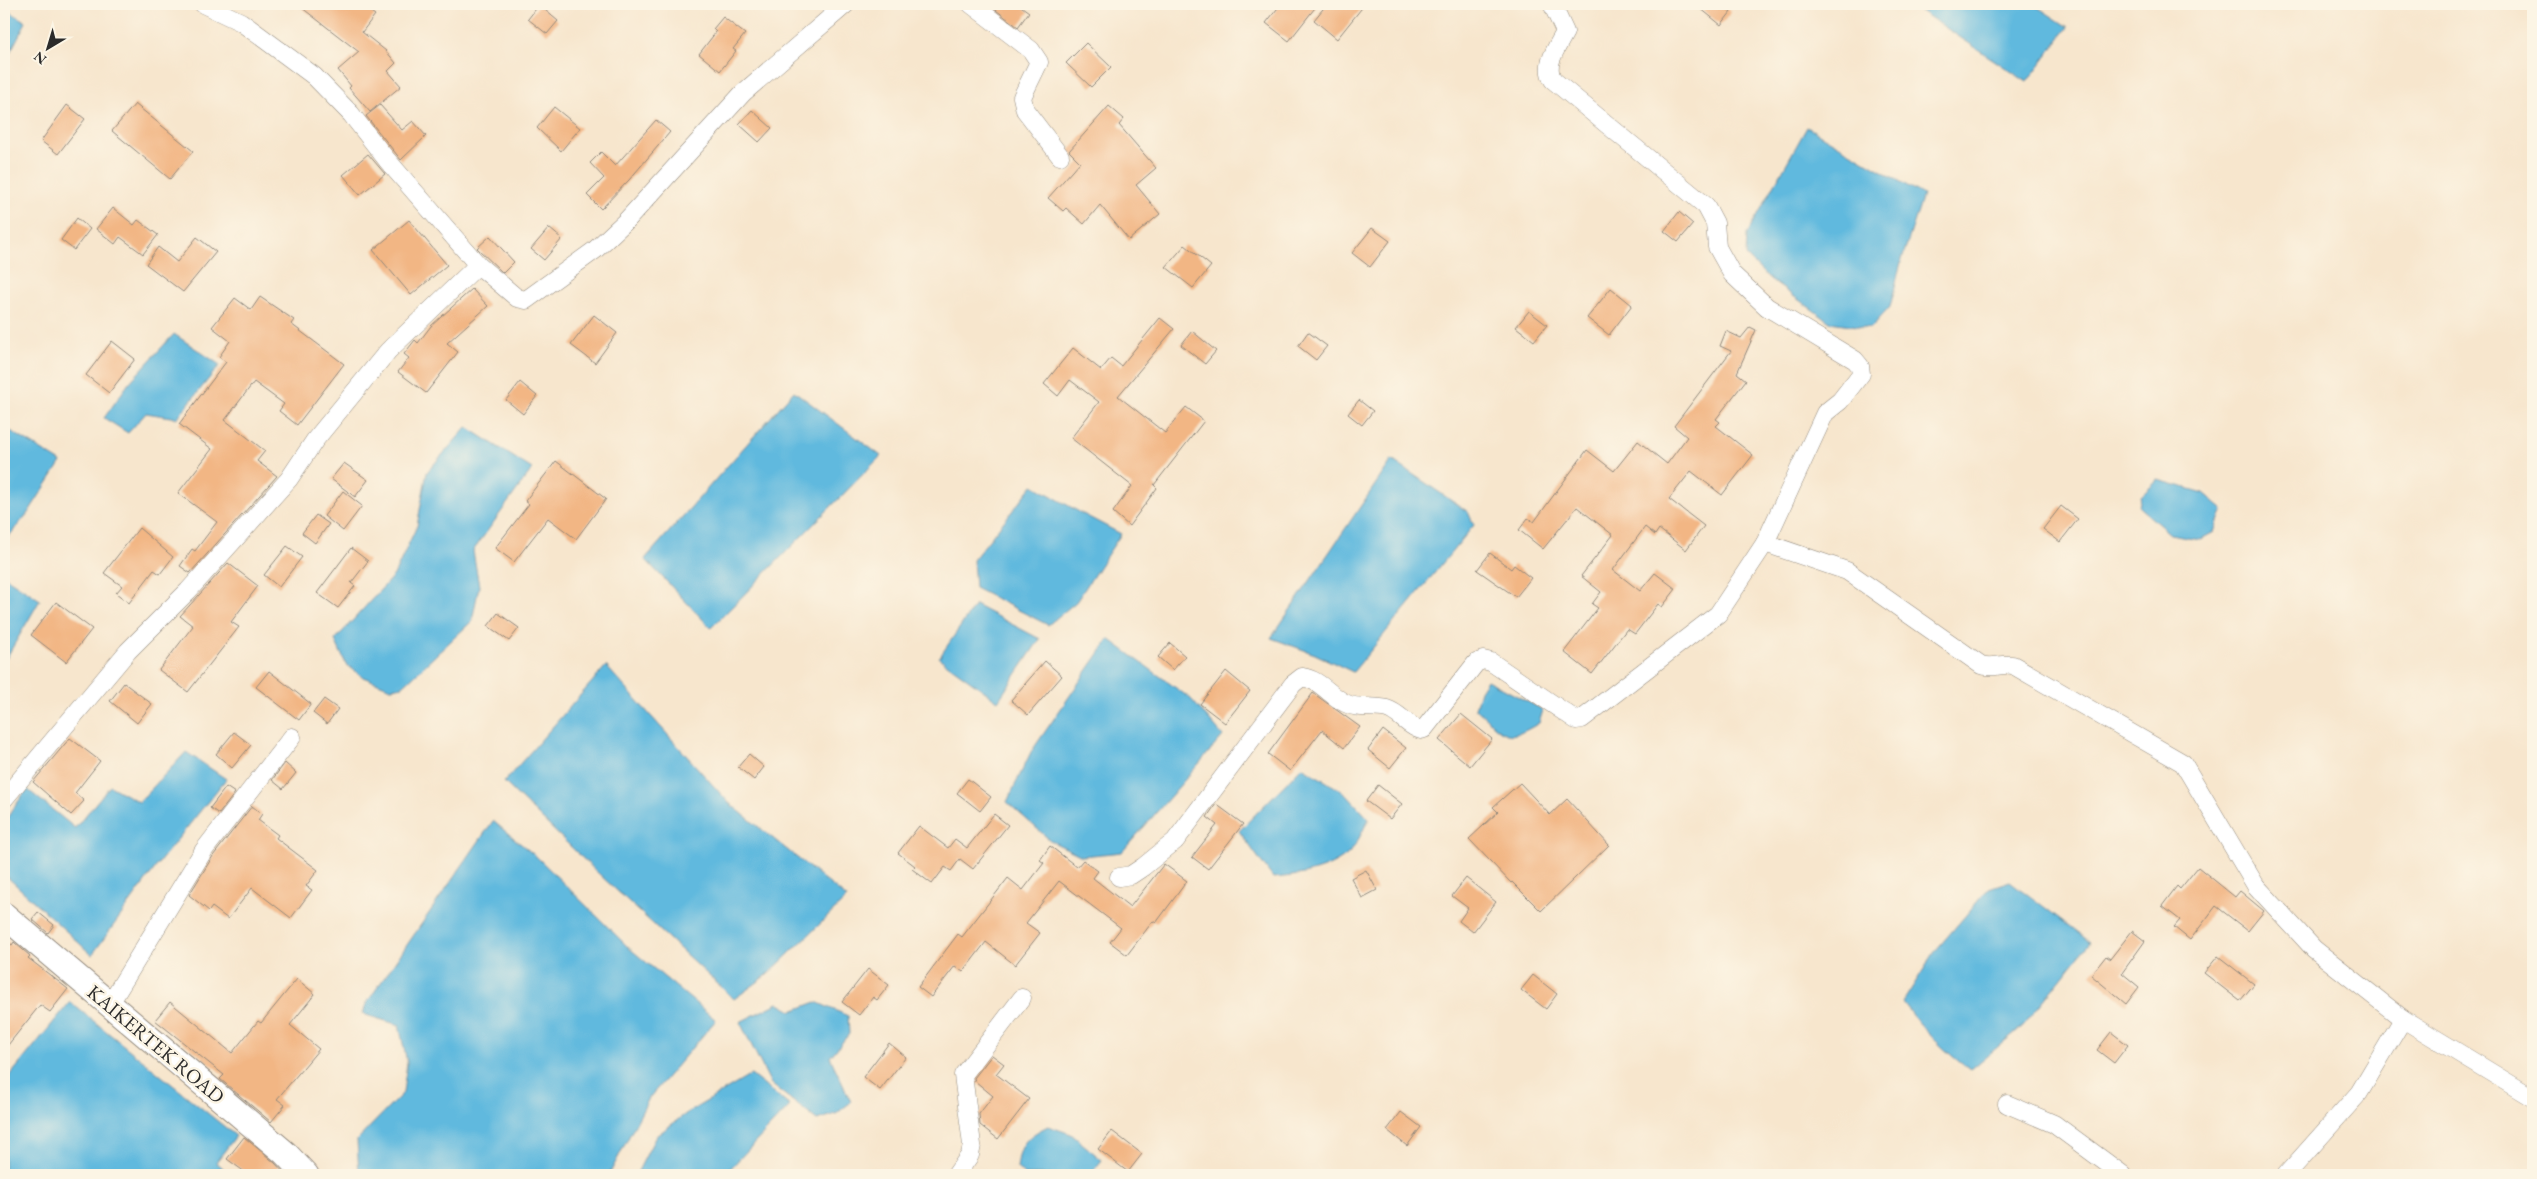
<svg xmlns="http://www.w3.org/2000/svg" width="2537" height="1179" viewBox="0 0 2537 1179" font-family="'EB Garamond',serif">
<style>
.water{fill:#61b9de;stroke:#467284}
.building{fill:#f2b684}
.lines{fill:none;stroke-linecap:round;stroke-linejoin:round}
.street-casing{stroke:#91887c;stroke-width:19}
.secondary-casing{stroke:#91887c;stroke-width:27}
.street{stroke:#fff;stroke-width:18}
.secondary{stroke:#fff;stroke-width:25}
.labels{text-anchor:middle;stroke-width:5;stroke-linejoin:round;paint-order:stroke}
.street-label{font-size:20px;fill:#2b2b2b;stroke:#fcf5e5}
</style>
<rect width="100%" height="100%" fill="#fcf5e5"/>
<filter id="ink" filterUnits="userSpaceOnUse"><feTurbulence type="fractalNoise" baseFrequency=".02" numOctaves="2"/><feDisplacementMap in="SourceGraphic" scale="10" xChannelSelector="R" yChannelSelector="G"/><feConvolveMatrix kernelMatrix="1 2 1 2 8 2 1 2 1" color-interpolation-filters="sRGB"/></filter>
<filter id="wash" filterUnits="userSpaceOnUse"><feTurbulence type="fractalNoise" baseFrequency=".0096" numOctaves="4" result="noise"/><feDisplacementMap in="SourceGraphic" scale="20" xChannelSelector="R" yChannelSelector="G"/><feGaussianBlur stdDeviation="1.12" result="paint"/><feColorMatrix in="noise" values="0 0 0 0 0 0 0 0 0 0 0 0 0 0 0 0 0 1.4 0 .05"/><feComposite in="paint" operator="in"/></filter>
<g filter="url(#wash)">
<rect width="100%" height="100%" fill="#f7e6cd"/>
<g class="water">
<polygon points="1910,4 2033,4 2068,27 2027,82"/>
<polygon points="4,8 26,22 4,64"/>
<polygon points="1807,127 1923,195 1900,266 1890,307 1871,328 1830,322 1772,281 1746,256 1747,234"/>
<polygon points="174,334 220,365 177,418 146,413 128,433 104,418 129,383"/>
<polygon points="794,391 881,456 711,628 645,559"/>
<polygon points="4,427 61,462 28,513 4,542"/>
<polygon points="467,427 532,469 473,551 479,586 472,621 403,686 391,688 363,677 346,664 335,640 394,575 417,526 427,472"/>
<polygon points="1392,460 1468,512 1474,525 1353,672 1315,654 1271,638"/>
<polygon points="2158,480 2204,493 2223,509 2214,532 2201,539 2170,534 2139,507 2141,496"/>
<polygon points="1033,485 1081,513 1121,534 1076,602 1048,625 975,588 973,560"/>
<polygon points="4,576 40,600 4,662"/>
<polygon points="975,605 1040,639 998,701 939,658"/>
<polygon points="1109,639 1191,699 1223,736 1122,852 1082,856 1051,841 1007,802 1031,752"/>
<polygon points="606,666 729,803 847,898 766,976 734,999 599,874 504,782"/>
<path d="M1487,680L1543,710L1539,723C1503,745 1504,733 1475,708L1480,691Z"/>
<polygon points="186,752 226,779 161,860 92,955 4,874 4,822 27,789 75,828 110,786 139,802"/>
<path d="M1302,767L1345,793L1369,819C1363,829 1357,845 1349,853C1329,871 1299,876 1273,878L1239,831Z"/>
<polygon points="493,821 538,858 629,948 716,1020 649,1098 609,1175 359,1175 357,1140 403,1093 407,1062 399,1025 363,1014 366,1004"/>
<path d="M2010,881L2090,942L2023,1026L1970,1070C1943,1050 1923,1030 1903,1002L1936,950L1989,888Z"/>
<polygon points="70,1002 236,1136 216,1162 223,1168 221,1175 4,1175 4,1083"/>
<polygon points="816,1002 848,1016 849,1034 830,1057 851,1102 836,1114 817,1120 771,1084 740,1022 778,1003 792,1011"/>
<polygon points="751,1075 790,1106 724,1175 636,1175 656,1136 687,1113"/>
<path d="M1048,1126L1071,1134L1102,1160L1090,1175H1024L1017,1168C1020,1143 1026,1137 1048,1126Z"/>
</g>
<g id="blocks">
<g class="building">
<polygon points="297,4 360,4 375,15 362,32 386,51 396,63 388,71 401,86 370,112 349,88 351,86 338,70 359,52"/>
<polygon points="988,4 1018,4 1029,12 1018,27"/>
<polygon points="1281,4 1318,4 1289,41 1266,23"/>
<polygon points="1327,4 1365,4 1337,39 1314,20"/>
<polygon points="1695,4 1720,4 1731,12 1721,25"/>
<polygon points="539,5 558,21 547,34 528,19"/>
<polygon points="723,17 745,34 733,49 736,51 720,71 699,54 716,32 713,29"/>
<polygon points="1086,43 1111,67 1091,87 1066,63"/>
<polygon points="135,104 193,151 170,179 112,131"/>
<polygon points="67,105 85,119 58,154 41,141"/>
<polygon points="380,105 402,130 413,121 426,136 401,160 366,116"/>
<polygon points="1109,106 1124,119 1119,125 1156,168 1136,185 1160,214 1129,240 1100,205 1084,224 1066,208 1063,211 1048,198 1080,162 1069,151"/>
<polygon points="554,107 580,128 561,151 537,128"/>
<polygon points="752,110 772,128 759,142 739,124"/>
<polygon points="656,120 670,132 629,180 601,209 587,195 604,178 590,163 601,152 615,166"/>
<polygon points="368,154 385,174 360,195 343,175"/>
<polygon points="113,208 134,225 138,220 158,235 143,254 120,237 115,244 96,229"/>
<polygon points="1679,212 1693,224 1678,242 1664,231"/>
<polygon points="77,218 90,229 74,250 61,240"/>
<polygon points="409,220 447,265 411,295 373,250"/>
<polygon points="549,228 562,239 544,260 531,249"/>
<polygon points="1372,228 1390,241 1370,267 1352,253"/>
<polygon points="490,236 514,262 503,273 477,248"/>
<polygon points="197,237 216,252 183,292 146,264 158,247 177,262"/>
<polygon points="1185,245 1211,266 1193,288 1166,267"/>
<polygon points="1611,288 1632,305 1609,335 1587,318"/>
<polygon points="472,289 488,306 447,343 458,352 426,393 398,372 409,358 404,354 415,340 418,343 431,326"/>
<polygon points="260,297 294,320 291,324 344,364 297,425 279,411 284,404 254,382 225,420 265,451 257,461 277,476 190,573 180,566 192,549 195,551 217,522 178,493 212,449 179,424 226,362 219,357 230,341 212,327 235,298 251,310"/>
<polygon points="1529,311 1547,325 1534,341 1516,327"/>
<polygon points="594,315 617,333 595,363 571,345"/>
<polygon points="1160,318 1174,329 1118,396 1165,433 1186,407 1204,421 1154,485 1157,488 1129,526 1113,512 1132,486 1071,438 1099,402 1070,380 1058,396 1044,384 1073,348 1101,370 1111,358 1121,366"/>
<polygon points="1750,327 1756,330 1737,373 1746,380 1716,419 1720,422 1716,426 1753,455 1722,495 1691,471 1669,499 1704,526 1686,550 1659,529 1655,535 1645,527 1613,570 1640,591 1655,573 1676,589 1662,607 1658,604 1635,634 1627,629 1592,674 1564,652 1598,608 1592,604 1601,592 1581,576 1613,535 1577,507 1543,549 1519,530 1528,518 1534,522 1587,450 1614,471 1638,441 1667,464 1687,437 1674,426 1731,351 1720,346 1726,331 1741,338"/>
<polygon points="1192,331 1216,351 1205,364 1181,345"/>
<polygon points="1308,332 1327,346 1316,360 1298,346"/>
<polygon points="112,341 135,359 109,393 86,375"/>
<polygon points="520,382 537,396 523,414 506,400"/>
<polygon points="1359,400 1373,411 1362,425 1348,414"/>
<polygon points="556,461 606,499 576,539 548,518 514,562 495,548 529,504 525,501"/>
<polygon points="344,463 368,480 355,497 331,479"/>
<polygon points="343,491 362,506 343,531 324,516"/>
<polygon points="2061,506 2078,519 2060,542 2043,529"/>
<polygon points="316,515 329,524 315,543 302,533"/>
<polygon points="139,528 173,557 160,574 154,570 129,603 116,593 122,586 104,573"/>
<polygon points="287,546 302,557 279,587 264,575"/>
<polygon points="351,548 368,561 351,583 355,586 338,608 317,593"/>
<polygon points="1490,553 1511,569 1514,565 1531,578 1516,597 1477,570"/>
<polygon points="228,563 258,586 231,622 239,627 188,692 159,670 193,626 180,616"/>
<polygon points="56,602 92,629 66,662 31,635"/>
<polygon points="498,613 519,628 509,641 488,626"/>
<polygon points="1170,643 1185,656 1173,670 1158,657"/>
<polygon points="1045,661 1062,676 1028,715 1011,700"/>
<polygon points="269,671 311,704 299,720 256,687"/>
<polygon points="1226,671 1250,691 1225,723 1200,704"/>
<polygon points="124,683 152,704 137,723 110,701"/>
<polygon points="1313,693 1360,727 1344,748 1322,730 1290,771 1268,754"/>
<polygon points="324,699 338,709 327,724 313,713"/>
<polygon points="1461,714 1492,739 1470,766 1439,740"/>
<polygon points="1383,730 1406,748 1390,768 1368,750"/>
<polygon points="234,732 251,745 232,768 216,754"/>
<polygon points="70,738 100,761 75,793 84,801 71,815 33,782"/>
<polygon points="749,754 764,767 754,780 738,767"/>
<polygon points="285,763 296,773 283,789 272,780"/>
<polygon points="968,779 991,797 980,811 957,793"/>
<polygon points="1520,783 1550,815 1567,799 1609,845 1541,911 1512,882 1511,883 1469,839 1498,812 1493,807"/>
<polygon points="1378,785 1402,804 1390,819 1366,801"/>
<polygon points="226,787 235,793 219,814 210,808"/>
<polygon points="1216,804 1243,824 1208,869 1192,857 1217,825 1207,817"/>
<polygon points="252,806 262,814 258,820 278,835 276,838 318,870 306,886 312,890 291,918 252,888 228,919 212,907 209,911 189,895 213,856"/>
<polygon points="994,814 1008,825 973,869 960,859 951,871 945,867 932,884 912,869 915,866 898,853 919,826 948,848 955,839 967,848"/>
<polygon points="1050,846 1077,867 1083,860 1098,871 1093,878 1130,907 1164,864 1187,881 1156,923 1153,921 1127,955 1110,942 1121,928 1059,881 1026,923 1040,933 1015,965 986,942 963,972 955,966 931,997 918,987 958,934 962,937 1008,878 1023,890 1044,863 1040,860"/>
<polygon points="2198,867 2235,897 2240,891 2264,911 2248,931 2216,906 2190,940 2174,927 2180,920 2162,906 2177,886 2180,889"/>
<polygon points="1366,870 1377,890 1362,898 1351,878"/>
<polygon points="1466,878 1496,902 1473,932 1459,921 1468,908 1452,896"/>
<polygon points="38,912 54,925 48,933 32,919"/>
<polygon points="2132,931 2145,941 2122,973 2139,987 2126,1004 2091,975 2106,956 2110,959"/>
<polygon points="4,939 12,945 14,942 30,956 28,958 68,989 50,1012 40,1005 4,1050"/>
<polygon points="2218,956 2254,984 2240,1001 2204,973"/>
<polygon points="868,969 889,985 877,1000 873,997 859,1015 842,1002"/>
<polygon points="1533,975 1557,994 1546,1009 1521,990"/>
<polygon points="297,979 315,994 290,1025 319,1049 277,1099 285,1105 271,1122 220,1079 224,1075 155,1020 170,1002 232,1053 258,1021 261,1023"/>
<polygon points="2111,1032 2128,1045 2114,1063 2097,1050"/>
<polygon points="889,1043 906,1057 880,1090 863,1077"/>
<polygon points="992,1055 1004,1064 996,1074 1029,1099 998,1139 980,1125 979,1114 993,1096 975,1081 974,1078"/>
<polygon points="1401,1112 1421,1127 1407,1146 1387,1130"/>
<polygon points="1112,1131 1142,1154 1128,1172 1098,1149"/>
<polygon points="244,1137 275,1163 286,1175 249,1175 227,1159"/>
</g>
</g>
</g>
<g filter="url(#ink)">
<use href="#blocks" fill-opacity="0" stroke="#91887c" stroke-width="1"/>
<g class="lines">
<g class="street-casing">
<g id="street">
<polyline points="203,4 241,22 314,76 351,114 387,160 478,265"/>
<polyline points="971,4 1031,50 1039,62 1022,97 1025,110 1060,156"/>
<path d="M1552,4L1565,32C1558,46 1543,65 1553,80L1706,206L1715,223L1717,247L1732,274L1767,307L1855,360L1860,366L1861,374L1840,401L1825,413L1765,543L1847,571L1981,665C1992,669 2002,663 2013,665L2183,763L2256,886L2314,949L2403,1019L2533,1098"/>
<polyline points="4,799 128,651 188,591 289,479 315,440 388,351 478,265 517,298 526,300 595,250 627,220 743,93 846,4"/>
<path d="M1119,877L1131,875L1143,867L1175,841L1293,684L1302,677C1321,680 1329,695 1345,703C1358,710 1374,705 1387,709C1400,713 1408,727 1421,730L1424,729L1476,663L1483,660L1491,662L1576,720L1582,719L1718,614L1765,543"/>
<polyline points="109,1005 204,850 292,737"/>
<polyline points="2007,1104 2054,1124 2123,1175"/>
<polyline points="956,1175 970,1155 972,1145 963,1075 1022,998"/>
<polyline points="2286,1175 2359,1093 2403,1019"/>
</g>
</g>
<g class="secondary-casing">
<polyline id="secondary" points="4,915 285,1153 306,1175"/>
</g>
<use href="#street" class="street"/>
<use href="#secondary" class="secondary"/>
</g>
</g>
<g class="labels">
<g class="street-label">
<text transform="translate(156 1044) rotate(40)" y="7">KAIKERTEK ROAD</text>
</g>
</g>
<rect width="2537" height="1179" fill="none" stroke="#fcf5e5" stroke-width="20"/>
<g transform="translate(48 48) rotate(218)" stroke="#fcf5e5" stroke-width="4" paint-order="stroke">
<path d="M0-4L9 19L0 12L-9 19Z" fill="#2b2b2b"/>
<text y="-8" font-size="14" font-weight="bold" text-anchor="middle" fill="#2b2b2b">N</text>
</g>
</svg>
